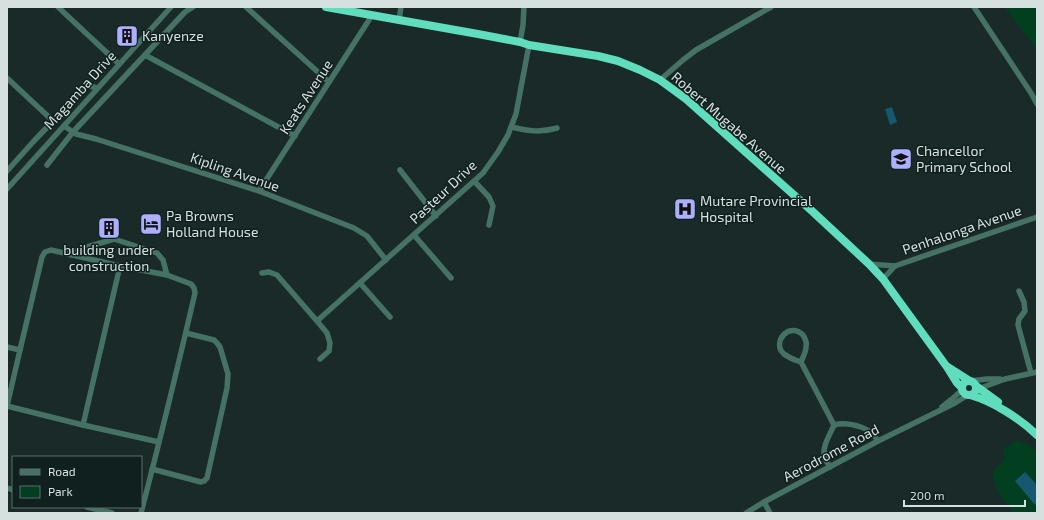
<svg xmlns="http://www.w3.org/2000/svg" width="1044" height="520" viewBox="0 0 1044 520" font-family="'Exo 2',sans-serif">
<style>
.green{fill:#023f21}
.water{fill:#17576f}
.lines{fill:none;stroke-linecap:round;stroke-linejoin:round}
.minor{stroke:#457265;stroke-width:5.5}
.highway{stroke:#5fddbc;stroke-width:8}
.labels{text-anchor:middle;stroke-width:3;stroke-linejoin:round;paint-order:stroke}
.poi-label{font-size:14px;fill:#d6e0df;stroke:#10201f;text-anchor:start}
.street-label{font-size:14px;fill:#d6e0df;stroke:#10201f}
</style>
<rect width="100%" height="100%" fill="#192a29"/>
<g class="green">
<polygon points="1004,7 1037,7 1037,49"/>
<path d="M1015,441L1030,445L1037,453V513H1013C1003,499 993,490 993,471C1001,463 1008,461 1003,449Z"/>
</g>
<g class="water">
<polygon points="892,107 897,122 890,125 885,109"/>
<polygon points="1025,472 1037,485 1037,503 1035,505 1015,481"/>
</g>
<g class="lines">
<g class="minor">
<polyline points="58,7 119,64"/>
<polyline points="246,7 329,82"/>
<polyline points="974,7 1031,93 1037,104"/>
<polyline points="399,20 401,7"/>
<polyline points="520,42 523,25 524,7"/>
<polyline points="145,55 295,136"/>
<polyline points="7,78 53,121"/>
<polyline points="660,80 683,60 696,50 771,7"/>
<polyline points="64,126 76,134 96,139 259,191 354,228 367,236 386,260"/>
<path d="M511,127C529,131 540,133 557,128"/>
<polyline points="47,165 73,132 185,12 193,7"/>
<polyline points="400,170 436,216"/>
<polyline points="7,171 33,142 53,121 85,86 87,85 97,88"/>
<polyline points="474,181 489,197 493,206 489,225"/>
<polyline points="7,189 171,7"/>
<polyline points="259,191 369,20 371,15"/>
<polyline points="414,235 451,278"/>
<polyline points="71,255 77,250 114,239 157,253 163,260 167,275"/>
<polyline points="869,264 895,266 1037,217"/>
<polyline points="262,273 269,272 277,275 317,321 327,333 330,343 329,351 320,359"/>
<polyline points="883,279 895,266"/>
<polyline points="360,283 390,317"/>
<polyline points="1019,291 1024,302 1025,311 1019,319 1018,325 1031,373"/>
<polyline points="317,321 483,173 498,152 508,135 511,127 516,114 529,45"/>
<path d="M7,347L20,350L42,257L45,252L51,250L120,266L167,275L191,284L194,288L195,293C178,366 160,440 141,513"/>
<path d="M801,362C803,357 806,352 806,347C807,343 805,338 803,335C789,321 771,343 784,354C789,358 795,360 801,362L834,425"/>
<polyline points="970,381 987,379 1000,379"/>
<polyline points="978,389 1005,379 1037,372"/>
<polyline points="7,406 83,425 159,442"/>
<polyline points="7,406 20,350"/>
<polyline points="942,407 952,399 962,390"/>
<polyline points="83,425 120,266"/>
<path d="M830,467C829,464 826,462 825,459C821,447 830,435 834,425C845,422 859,425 869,431C873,433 876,438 878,441"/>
<polyline points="152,469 201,482 204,481 207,478 227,388 228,374 220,347 217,343 214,340 186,333"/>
<polyline points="7,488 13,490"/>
<polyline points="764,502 770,513"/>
<polyline points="87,507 112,513"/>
<polyline points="746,513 764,502 878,441 955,403 968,395"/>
</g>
<g class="highway">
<polyline points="326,7 478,34 520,42 529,45 598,56 618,61 640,70 660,80 686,99 812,211 869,264 883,279 947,367 957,383 962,388"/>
<polyline points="948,367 970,381"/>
<circle cx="969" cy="388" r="7"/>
<polyline points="976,386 998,402"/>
<path d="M970,395C994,402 1019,418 1037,435"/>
</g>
</g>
<defs>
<g id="building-square" transform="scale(1.15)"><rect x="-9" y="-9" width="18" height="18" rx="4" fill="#acaffb" stroke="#10201f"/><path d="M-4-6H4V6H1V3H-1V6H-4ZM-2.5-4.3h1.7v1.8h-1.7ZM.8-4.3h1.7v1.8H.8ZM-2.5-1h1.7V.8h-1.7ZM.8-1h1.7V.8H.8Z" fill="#111"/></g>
<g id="school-square" transform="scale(1.15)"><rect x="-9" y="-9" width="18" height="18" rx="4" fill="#acaffb" stroke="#10201f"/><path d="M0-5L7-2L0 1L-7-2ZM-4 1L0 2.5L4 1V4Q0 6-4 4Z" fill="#111"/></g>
<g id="hospital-square" transform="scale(1.15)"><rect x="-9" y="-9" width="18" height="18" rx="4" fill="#acaffb" stroke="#10201f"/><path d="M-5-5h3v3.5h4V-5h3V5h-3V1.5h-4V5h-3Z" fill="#111"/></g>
<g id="hotel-square" transform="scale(1.15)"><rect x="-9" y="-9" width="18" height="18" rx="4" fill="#acaffb" stroke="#10201f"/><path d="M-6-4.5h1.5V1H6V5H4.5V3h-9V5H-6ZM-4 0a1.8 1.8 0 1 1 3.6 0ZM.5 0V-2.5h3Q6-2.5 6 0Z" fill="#111"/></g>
</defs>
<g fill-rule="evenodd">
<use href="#building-square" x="127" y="36"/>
<use href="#school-square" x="901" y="159"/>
<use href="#hospital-square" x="685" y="209"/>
<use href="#hotel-square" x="151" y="224"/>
<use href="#building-square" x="109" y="228"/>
</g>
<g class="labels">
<g class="poi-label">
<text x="142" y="41">Kanyenze</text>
<text x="916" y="156">Chancellor<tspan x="916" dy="16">Primary School</tspan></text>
<text x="700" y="206">Mutare Provincial<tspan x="700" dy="16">Hospital</tspan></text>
<text x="166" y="221">Pa Browns<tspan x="166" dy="16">Holland House</tspan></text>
<text x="109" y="255" text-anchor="middle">building under<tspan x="109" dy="16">construction</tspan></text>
</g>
<g class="street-label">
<text transform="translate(80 90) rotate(-48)" y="5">Magamba Drive</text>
<text transform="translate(306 97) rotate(-57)" y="5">Keats Avenue</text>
<text transform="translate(729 123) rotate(41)" y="5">Robert Mugabe Avenue</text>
<text transform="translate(235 172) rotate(19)" y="5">Kipling Avenue</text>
<text transform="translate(443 192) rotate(-43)" y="5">Pasteur Drive</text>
<text transform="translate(962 230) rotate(-19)" y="5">Penhalonga Avenue</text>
<text transform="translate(831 453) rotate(-28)" y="5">Aerodrome Road</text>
</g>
</g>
<rect width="1044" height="520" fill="none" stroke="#d6e0df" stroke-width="16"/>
<rect x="12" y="456" width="130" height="52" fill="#10201f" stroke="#5f6d6c"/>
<rect x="20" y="469" width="20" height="6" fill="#457265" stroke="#5f6d6c"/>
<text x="48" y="476" font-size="12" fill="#d6e0df">Road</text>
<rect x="20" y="486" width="20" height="12" fill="#023f21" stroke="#5f6d6c"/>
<text x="48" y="496" font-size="12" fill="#d6e0df">Park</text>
<path d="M904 500v6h121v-6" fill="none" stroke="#d6e0df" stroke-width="2"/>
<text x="910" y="500" font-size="12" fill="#d6e0df" stroke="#10201f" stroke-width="3" paint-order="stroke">200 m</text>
</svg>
